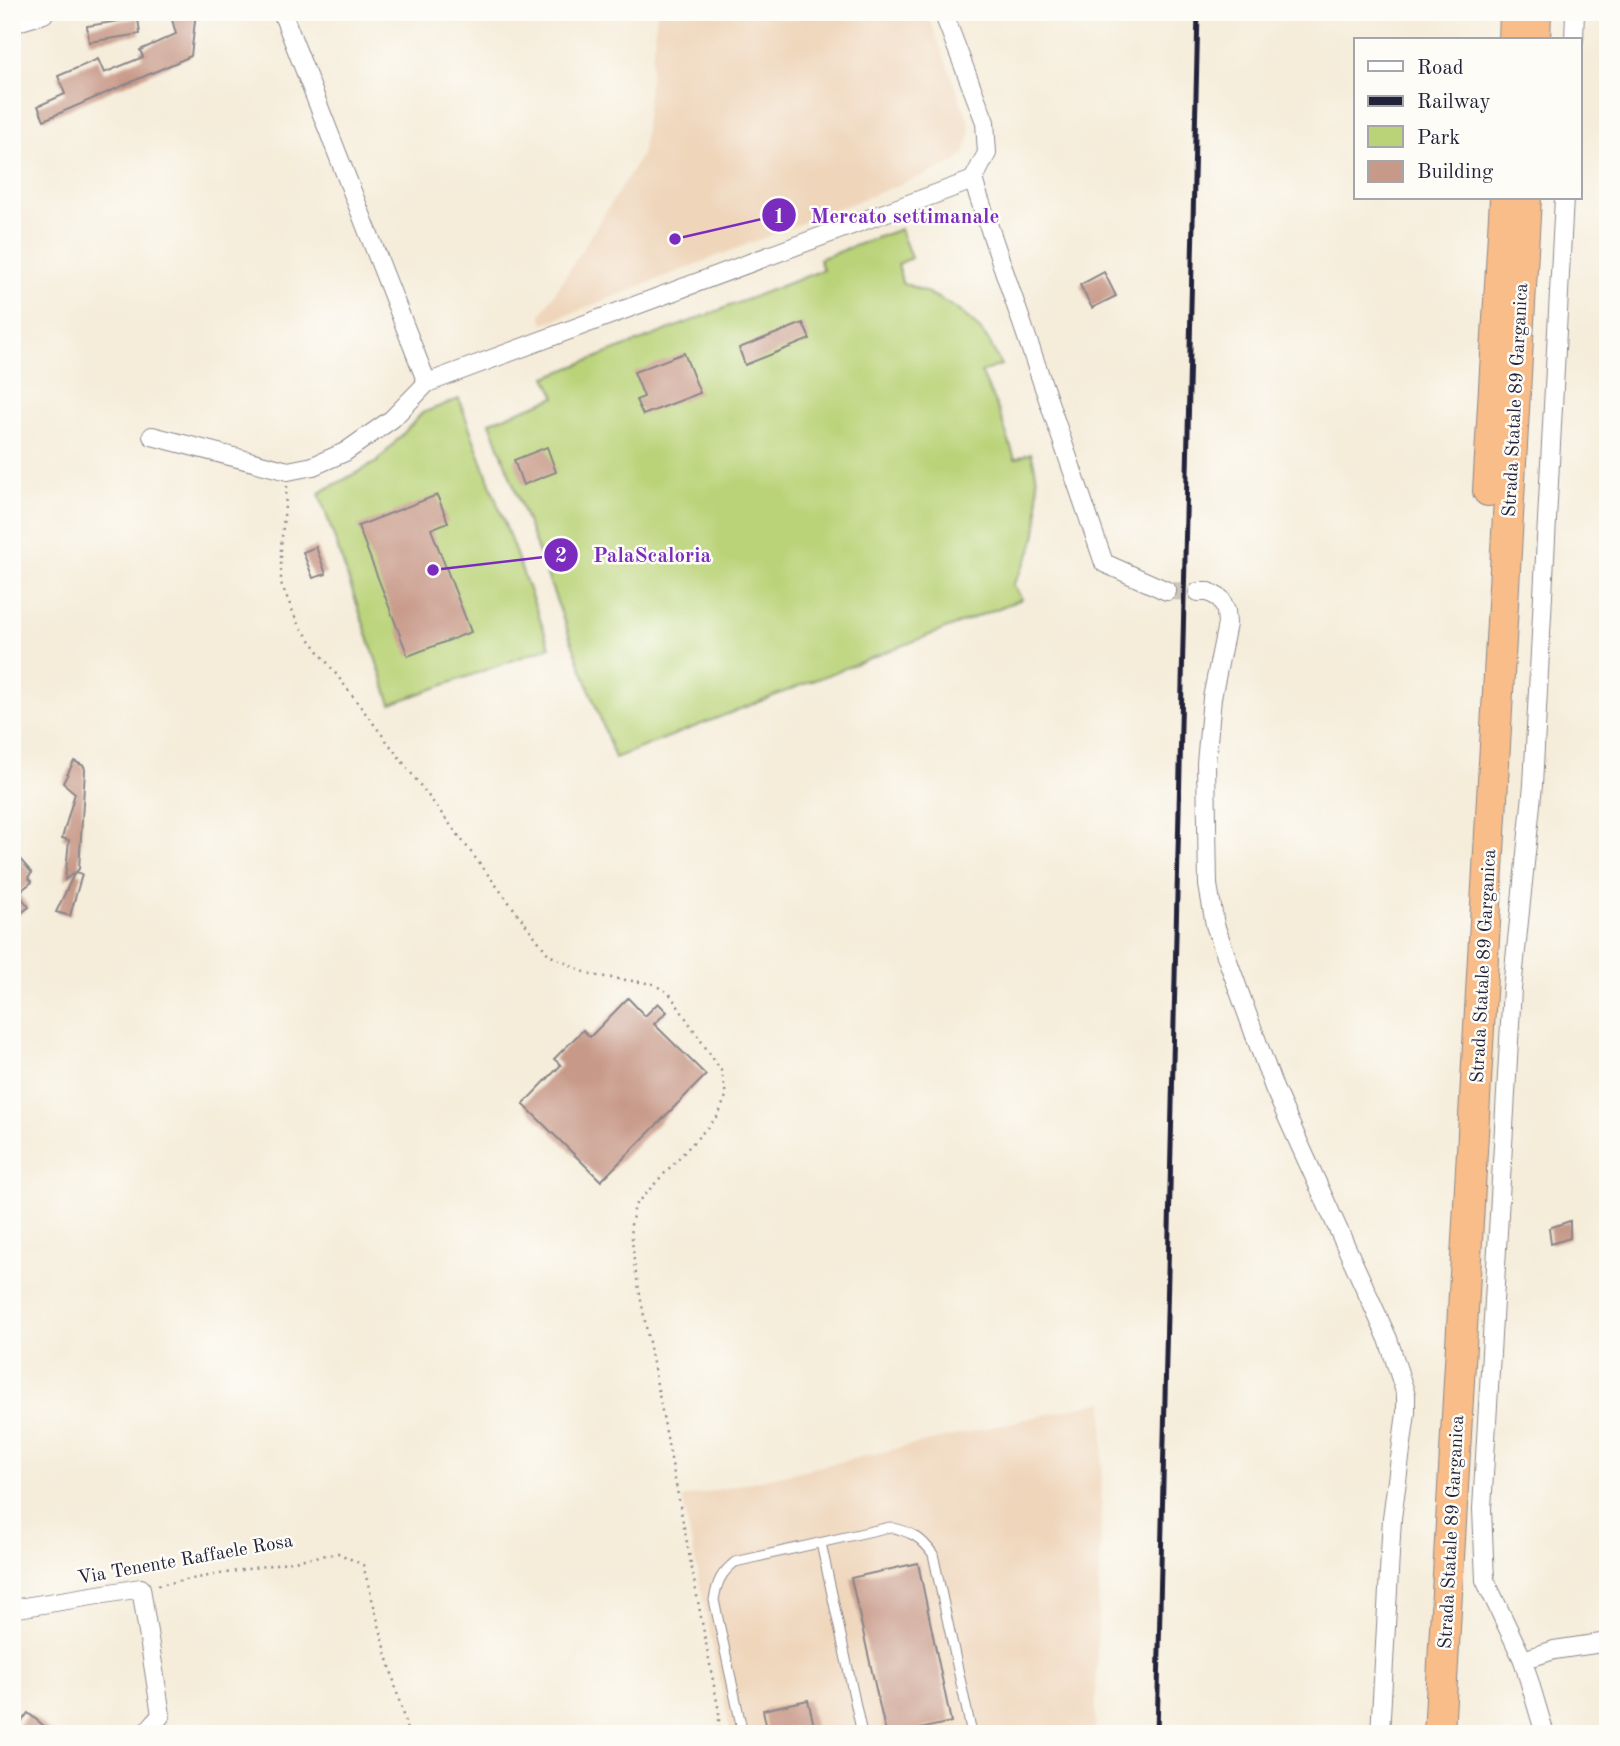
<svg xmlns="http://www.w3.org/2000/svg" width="1620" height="1746" viewBox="0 0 1620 1746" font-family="'Old Standard TT',serif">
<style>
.built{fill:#efd6bb}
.green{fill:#bad378;stroke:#6e7a5a;stroke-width:2}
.building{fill:#c79988}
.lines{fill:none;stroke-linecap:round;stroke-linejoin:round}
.minor-tunnel{stroke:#cbc4b9;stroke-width:18;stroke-dasharray:18 9;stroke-linecap:butt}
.service-casing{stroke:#8c878a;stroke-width:11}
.minor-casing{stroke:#8c878a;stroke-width:20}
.tertiary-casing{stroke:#8c878a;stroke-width:25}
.trunk-casing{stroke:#8c878a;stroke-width:32}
.path{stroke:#8c878a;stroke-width:2.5;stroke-dasharray:2 5;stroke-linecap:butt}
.service{stroke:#fff;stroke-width:9}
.minor{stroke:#fff;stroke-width:18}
.tertiary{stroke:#fff;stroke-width:23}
.trunk{stroke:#f8bd89;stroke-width:30}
.rail{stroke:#22223b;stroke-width:5}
.labels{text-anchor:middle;stroke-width:5;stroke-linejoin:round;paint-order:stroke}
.street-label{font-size:19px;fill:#22223b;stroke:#fdfcf7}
.leader{fill:none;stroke:#7b2cbf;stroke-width:2.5}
.callout-dot{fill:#7b2cbf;stroke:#fdfcf7;stroke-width:2.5}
.mark-label{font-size:21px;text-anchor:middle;font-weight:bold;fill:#fff}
.callout-label{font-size:21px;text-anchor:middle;font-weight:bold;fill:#7b2cbf;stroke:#fdfcf7;stroke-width:5;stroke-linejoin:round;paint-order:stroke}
</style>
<rect width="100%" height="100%" fill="#fdfcf7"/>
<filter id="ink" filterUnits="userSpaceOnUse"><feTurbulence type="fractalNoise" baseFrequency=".0143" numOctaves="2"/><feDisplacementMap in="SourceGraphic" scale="14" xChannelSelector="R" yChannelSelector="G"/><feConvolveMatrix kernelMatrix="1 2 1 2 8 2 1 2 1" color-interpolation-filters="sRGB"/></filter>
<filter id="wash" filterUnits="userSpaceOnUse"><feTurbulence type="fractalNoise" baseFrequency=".00686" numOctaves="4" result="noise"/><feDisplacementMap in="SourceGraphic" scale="28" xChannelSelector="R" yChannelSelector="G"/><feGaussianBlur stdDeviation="1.57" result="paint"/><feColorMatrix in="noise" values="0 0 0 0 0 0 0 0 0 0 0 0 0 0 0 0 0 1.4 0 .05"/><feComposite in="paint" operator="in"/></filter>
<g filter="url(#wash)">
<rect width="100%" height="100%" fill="#f5ecd9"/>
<g class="built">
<polygon points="657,12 927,12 969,122 970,134 965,152 957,162 544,324 541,315 642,154"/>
<polygon points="1104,1401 1095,1734 731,1734 682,1498"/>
</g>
<g class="green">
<path d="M900,229L911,258L898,264L902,283C933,293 969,312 988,340C993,347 996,357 1001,365L981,372L999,412L1015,459L1031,453C1040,479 1041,526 1031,551C1026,563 1019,574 1013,585L1022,599L615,758L490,422L556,397L546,377L823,270L819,259Z"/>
<polygon points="459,399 550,647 391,704 319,493 377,462 422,413"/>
</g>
<g id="blocks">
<g class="building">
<polygon points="170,12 196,12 191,56 44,120 38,106 65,94 58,76 98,59 104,73 143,57 140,50 176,34"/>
<polygon points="138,18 140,34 89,42 87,26"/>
<polygon points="1104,272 1116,296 1092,308 1080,285"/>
<polygon points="803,323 810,339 745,365 739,348"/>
<polygon points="684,353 700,393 643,415 636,400 644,397 634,372"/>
<polygon points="547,447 556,472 523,485 514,460"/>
<polygon points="437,495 448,522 431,529 471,632 408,656 358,526"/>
<polygon points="316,547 326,574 313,578 303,552"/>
<polygon points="74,761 84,766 85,770 79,869 76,872 82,874 70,916 56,912 75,872 65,880 69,840 62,838 75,793 63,783"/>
<polygon points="12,850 32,873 28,877 32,882 18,893 29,907 12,920"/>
<polygon points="628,998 645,1016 658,1003 667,1012 654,1024 706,1075 601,1181 523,1104 561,1065 554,1059 583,1030 590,1037"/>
<polygon points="1570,1221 1570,1238 1551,1244 1549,1228"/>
<polygon points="918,1563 951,1722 898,1734 886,1734 851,1578"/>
<polygon points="808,1700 816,1734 768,1734 763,1710"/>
<polygon points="28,1713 54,1734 12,1734"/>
</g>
</g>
</g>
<g filter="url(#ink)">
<use href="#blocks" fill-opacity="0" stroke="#8c878a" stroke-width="2"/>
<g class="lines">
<polyline class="minor-tunnel" points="1167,591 1198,592"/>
<g class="service-casing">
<g id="service">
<polyline points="821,1543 862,1734"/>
<path d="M743,1734L714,1600C717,1582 721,1573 735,1562L890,1527C911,1532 921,1537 933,1554L972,1734"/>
</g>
</g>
<g class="minor-casing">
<g id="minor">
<polyline points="282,12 427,383 973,180 1104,563 1167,591"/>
<polyline points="943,12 985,122 987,153 973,180"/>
<polyline points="1574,40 1575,12"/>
<polyline points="152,436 288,471 313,466 345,452 392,419 427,383"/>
<polyline points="1198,592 1209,592 1221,599 1226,611 1227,624 1212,698 1206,763 1208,885 1215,925 1274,1088 1388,1339 1406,1395 1406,1413 1392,1518 1380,1734"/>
<polyline points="12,1609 141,1588 161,1715 145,1734"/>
<polyline points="1523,1660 1554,1650 1608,1642"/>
<polyline points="1545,1734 1523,1660 1485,1580 1482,1509 1512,989 1533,785 1564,198"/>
</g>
</g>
<g class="tertiary-casing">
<polyline id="tertiary" points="12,21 42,12"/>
</g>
<g class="trunk-casing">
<g id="trunk">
<polyline points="1514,40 1515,12"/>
<polyline points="1535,40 1536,12"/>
<polyline points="1488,491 1505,198"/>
<polyline points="1439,1734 1526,198"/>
</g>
</g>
<g class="path">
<polyline points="287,486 281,546 281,583 298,624 549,955 591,975 653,984 669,993 722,1072 726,1096 718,1116 635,1205 631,1225 634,1263 719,1712 719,1734"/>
<polyline points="158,1585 338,1553 363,1565 408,1734"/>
</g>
<use href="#service" class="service"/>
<use href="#minor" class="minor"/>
<use href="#tertiary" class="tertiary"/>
<use href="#trunk" class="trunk"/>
<polyline class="rail" points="1157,1734 1198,12"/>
</g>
</g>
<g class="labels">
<g class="street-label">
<text transform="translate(1514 400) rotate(-87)" y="7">Strada Statale 89 Garganica</text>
<text transform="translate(1482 966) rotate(-87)" y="7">Strada Statale 89 Garganica</text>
<text transform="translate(1450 1532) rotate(-87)" y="7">Strada Statale 89 Garganica</text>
<text transform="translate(185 1558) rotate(-10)" y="7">Via Tenente Raffaele Rosa</text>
</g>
</g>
<path class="leader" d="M675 239L779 215M433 570L561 555"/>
<g class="callout-dot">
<circle cx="675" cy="239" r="7"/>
<circle cx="433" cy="570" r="7"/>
<circle cx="779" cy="215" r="18"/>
<circle cx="561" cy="555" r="18"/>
</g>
<g class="mark-label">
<text x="779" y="223">1</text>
<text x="561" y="562">2</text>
</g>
<g class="callout-label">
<text x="905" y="223">Mercato settimanale</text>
<text x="652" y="562">PalaScaloria</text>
</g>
<rect width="1620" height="1746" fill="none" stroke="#fdfcf7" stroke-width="42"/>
<rect x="1354" y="38" width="228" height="161" fill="#fdfcf7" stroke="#a5a5ac" stroke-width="2"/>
<rect x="1368" y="61" width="35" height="10" fill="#ffffff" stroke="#a5a5ac" stroke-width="2"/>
<text x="1417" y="74" font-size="21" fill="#22223b">Road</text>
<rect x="1368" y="96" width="35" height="10" fill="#22223b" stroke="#a5a5ac" stroke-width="2"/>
<text x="1417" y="108" font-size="21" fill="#22223b">Railway</text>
<rect x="1368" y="126" width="35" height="21" fill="#bad378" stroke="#a5a5ac" stroke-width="2"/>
<text x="1417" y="144" font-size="21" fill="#22223b">Park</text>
<rect x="1368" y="161" width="35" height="21" fill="#c79988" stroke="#a5a5ac" stroke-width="2"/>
<text x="1417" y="178" font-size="21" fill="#22223b">Building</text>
</svg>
